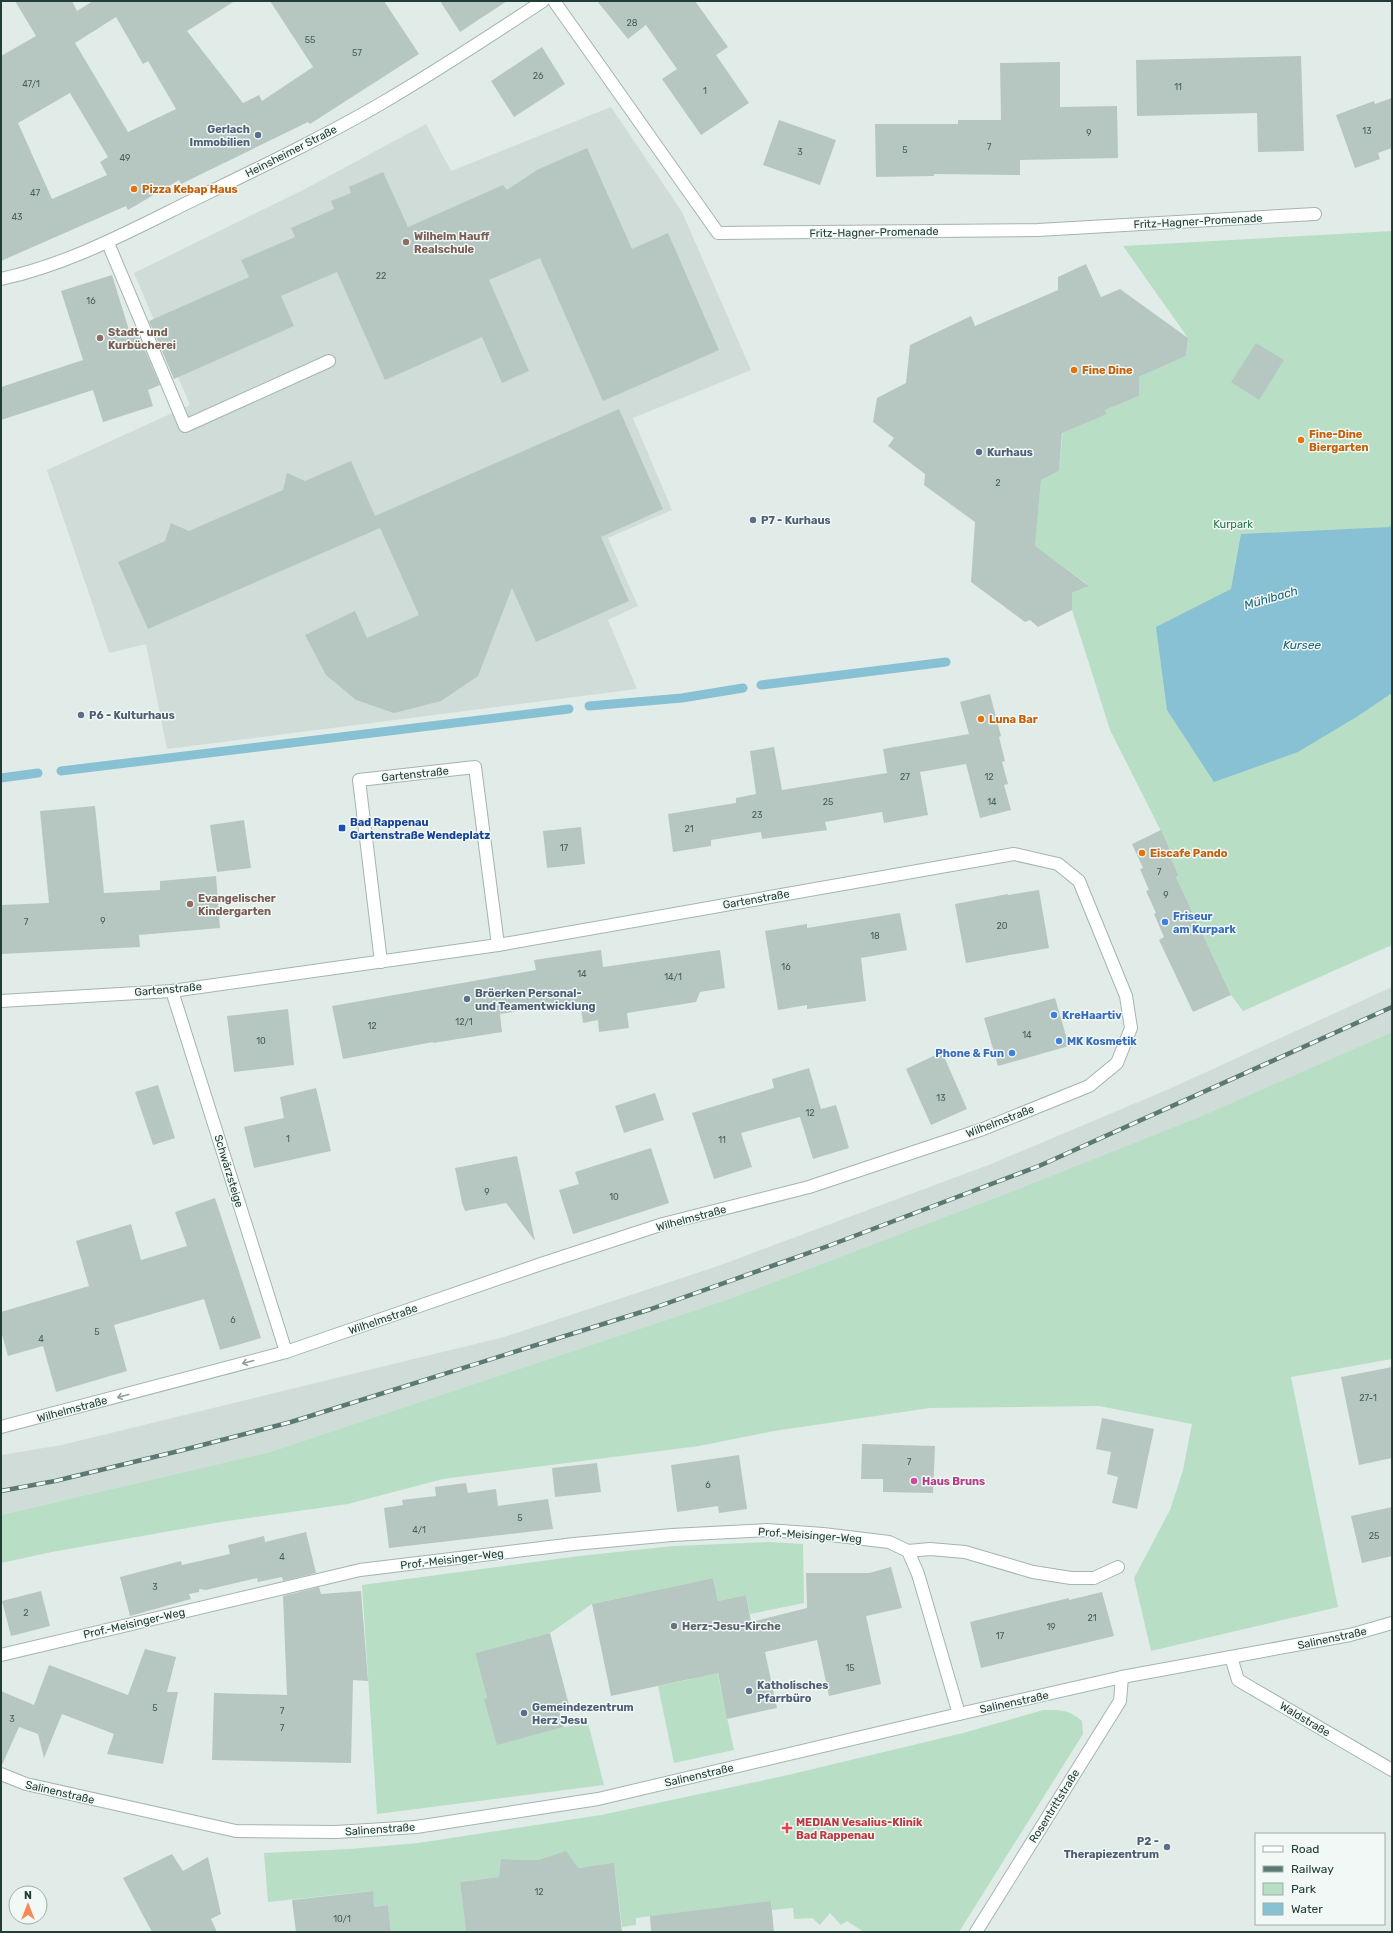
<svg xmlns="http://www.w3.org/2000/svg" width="1393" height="1933" viewBox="0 0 1393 1933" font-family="Rubik,sans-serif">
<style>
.built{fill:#cfdcd7}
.green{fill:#b9dec6}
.water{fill:#87c1d3}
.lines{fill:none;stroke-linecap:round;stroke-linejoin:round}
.stream{stroke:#87c1d3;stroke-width:9}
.building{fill:#b6c7c1;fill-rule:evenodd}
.minor-casing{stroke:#a4b4b0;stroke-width:14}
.minor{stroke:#fff;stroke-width:12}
.rail-casing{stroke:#5b7973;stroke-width:4.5}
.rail{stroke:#f1f8f5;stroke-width:3;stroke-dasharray:9;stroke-linecap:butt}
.oneway{stroke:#909e9c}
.service-dot{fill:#5c6f8a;stroke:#f1f8f5;stroke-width:1.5}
.food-dot{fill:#e8710a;stroke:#f1f8f5;stroke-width:1.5}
.education-dot{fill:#8d6e63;stroke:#f1f8f5;stroke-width:1.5}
.transit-dot{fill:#1a4fb4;stroke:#f1f8f5;stroke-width:1.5}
.shop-dot{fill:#3f7fe0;stroke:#f1f8f5;stroke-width:1.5}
.hotel-dot{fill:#d1479c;stroke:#f1f8f5;stroke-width:1.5}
.worship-dot{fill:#6b7280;stroke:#f1f8f5;stroke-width:1.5}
.health-dot{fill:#e0444e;stroke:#f1f8f5;stroke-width:1.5}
.labels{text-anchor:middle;stroke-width:3;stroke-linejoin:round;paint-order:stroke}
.number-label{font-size:9px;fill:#46605a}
.service-label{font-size:11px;font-weight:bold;fill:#4e5e75;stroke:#f1f8f5;text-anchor:start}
.street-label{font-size:11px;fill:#213d38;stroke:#f1f8f5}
.food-label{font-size:11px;font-weight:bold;fill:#c56008;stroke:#f1f8f5;text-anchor:start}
.education-label{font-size:11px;font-weight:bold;fill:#785e54;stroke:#f1f8f5;text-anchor:start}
.park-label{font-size:11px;fill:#2a754d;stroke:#f1f8f5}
.transit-label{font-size:11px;font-weight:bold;fill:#164399;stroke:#f1f8f5;text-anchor:start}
.shop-label{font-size:11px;font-weight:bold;fill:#366cbe;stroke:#f1f8f5;text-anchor:start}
.hotel-label{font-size:11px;font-weight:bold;fill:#b23c85;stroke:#f1f8f5;text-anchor:start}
.worship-label{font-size:11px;font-weight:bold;fill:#5b616d;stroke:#f1f8f5;text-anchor:start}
.health-label{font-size:11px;font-weight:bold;fill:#be3a42;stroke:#f1f8f5;text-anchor:start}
.water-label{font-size:12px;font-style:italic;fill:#19637b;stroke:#f1f8f5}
</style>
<rect width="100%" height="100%" fill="#e1ece8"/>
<g class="built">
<polygon points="611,107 682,212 751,370 633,418 672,510 608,538 638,606 608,620 637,689 167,749 146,644 109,653 47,470 190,405 134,273 303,190 426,124 451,171"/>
<polygon points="1392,987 1392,1032 1204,1115 1000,1196 732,1298 270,1452 1,1515 1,1455 62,1445 504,1337 718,1266 991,1164 1169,1089"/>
</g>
<g class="green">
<polygon points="1392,231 1392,945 1243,1011 1231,995 1176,877 1179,876 1169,855 1172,853 1110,730 1072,610 1072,593 1087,587 1087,584 1044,553 1034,550 1041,480 1059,471 1063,429 1107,414 1105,410 1139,396 1139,377 1186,356 1188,338 1123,246"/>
<polygon points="1392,1032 1392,1359 1291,1377 1338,1607 1151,1651 1134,1578 1170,1510 1183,1470 1192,1424 1099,1406 930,1408 774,1431 699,1446 443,1479 348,1504 221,1522 52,1552 1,1563 1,1515 270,1452 732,1298 1000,1196 1204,1115"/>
<polygon points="769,1542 803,1544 804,1603 750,1614 746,1595 718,1601 713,1578 592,1604 550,1633 475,1653 487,1698 497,1744 564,1727 588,1723 604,1785 377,1814 362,1585 579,1556 673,1546"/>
<polygon points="714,1657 734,1750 674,1763 658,1686 691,1679"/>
<path d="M1043,1710C1061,1710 1068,1709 1082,1721L1083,1734L959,1932H864L847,1921L841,1925L830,1913L820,1925L812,1918L794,1919L793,1908L772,1910L771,1901L636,1918V1925L622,1927L614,1864L578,1868L539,1860L502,1859L499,1877L460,1882L466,1932H391L388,1905L374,1907L372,1891L268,1902L264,1853L350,1849L418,1843L601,1815L788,1775L963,1733Z"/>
</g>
<polygon class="water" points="1392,523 1392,693 1358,716 1298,752 1214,782 1167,710 1156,627 1231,589 1241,534 1390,527"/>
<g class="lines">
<g class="stream">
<polyline points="761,685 946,662"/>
<polyline points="589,706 682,698 743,688"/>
<polyline points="61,771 569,709"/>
<polyline points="1,778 38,773"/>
</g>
</g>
<g class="building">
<path d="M15,1H72L77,11L93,1H235L187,31L243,103L259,95L262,101L313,67L270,1H384L419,54L310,124L308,122L181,184L179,180L128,210L126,206L1,261V56L36,36ZM116,17L143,64L148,61L176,109L128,132L75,43ZM70,93L108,157L100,162L107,175L52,199L18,123Z"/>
<polygon points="440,1 507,1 460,32"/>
<polygon points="597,1 695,1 728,47 716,55 749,103 701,135 662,79 677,69 646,25 628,39"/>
<polygon points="542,47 565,84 514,117 491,81"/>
<polygon points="1301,56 1304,151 1258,152 1257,113 1137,116 1136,60"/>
<polygon points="1060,62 1060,107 1117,106 1118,158 1020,160 1020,175 934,174 934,176 876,177 875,124 958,124 958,120 1001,120 1000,63"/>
<polygon points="1392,98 1392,148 1378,153 1380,159 1355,168 1336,115 1374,101 1375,104"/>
<polygon points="779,120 836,140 820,185 763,165"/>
<polygon points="587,148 632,249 668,233 719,350 603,401 540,258 489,280 529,371 502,383 482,337 385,380 337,272 281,296 294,326 174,379 149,321 249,277 241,260 295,237 291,228 334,209 331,201 351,193 349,187 383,172 408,227 503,185 507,190 537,170"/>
<polygon points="1086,264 1101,297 1120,289 1188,338 1186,356 1139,377 1139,396 1105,410 1107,414 1062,433 1059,471 1041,480 1035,546 1089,586 1072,593 1072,610 1038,627 1030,620 1025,622 971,582 975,522 924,485 925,474 888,446 894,438 873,422 877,398 906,383 910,345 971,316 975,326 1058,290 1058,277"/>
<polygon points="112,275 129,330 135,327 160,385 148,390 153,406 103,422 93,390 1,420 1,387 83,360 61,291"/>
<polygon points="1256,343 1284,360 1259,400 1231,382"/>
<polygon points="619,409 663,509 601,537 629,601 536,642 512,588 478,676 441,701 394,713 356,700 326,675 305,635 355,611 367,638 419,615 380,528 148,629 118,562 165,541 171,523 189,531 283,490 287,473 305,481 351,461 375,516"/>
<polygon points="990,694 1001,736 999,737 1005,761 1002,762 1008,784 1004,785 1011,810 980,818 966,764 920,772 928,815 884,823 882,812 825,822 827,830 762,839 761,832 711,840 711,846 673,852 668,814 736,803 736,798 756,794 750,751 774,747 782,790 887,773 883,749 969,734 960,702"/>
<polygon points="95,806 104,893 160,890 160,881 216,876 220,928 139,935 140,947 2,954 1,905 49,903 40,811"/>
<polygon points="244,820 251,868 217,872 210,825"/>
<polygon points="581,827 585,864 547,868 543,831"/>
<polygon points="1161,830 1172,854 1169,855 1179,876 1176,877 1231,995 1193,1012 1159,940 1164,937 1154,914 1156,913 1146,891 1149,890 1140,869 1143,868 1132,844"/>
<polygon points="1039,890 1049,948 966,963 955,904 1008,894 1008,895"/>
<polygon points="900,913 907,950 861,958 866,1001 807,1009 807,1005 778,1010 765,931 807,924 807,928"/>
<polygon points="601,950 603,967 720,950 725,988 700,992 696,1002 627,1013 629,1028 599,1032 598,1020 583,1023 580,1002 500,1014 502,1032 433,1043 433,1042 343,1059 332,1006 536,970 534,960"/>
<polygon points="1055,998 1069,1046 998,1066 984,1018"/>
<polygon points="288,1009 294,1065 234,1072 227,1016"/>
<polygon points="942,1052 967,1109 931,1125 906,1069"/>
<polygon points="809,1068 821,1109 836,1105 849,1148 813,1159 800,1117 741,1133 752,1167 714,1179 692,1113 774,1088 772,1079"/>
<polygon points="158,1085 175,1138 153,1145 135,1092"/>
<polygon points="316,1088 331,1151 254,1168 244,1127 284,1118 280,1097"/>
<polygon points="655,1093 664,1120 624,1133 615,1106"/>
<polygon points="651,1148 669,1203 573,1234 559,1190 579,1184 575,1172"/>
<polygon points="517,1156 535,1241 506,1203 465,1211 462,1203 455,1168"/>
<polygon points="215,1198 261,1338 220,1350 204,1299 114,1325 127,1371 56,1392 43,1346 8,1356 1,1331 1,1312 89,1286 76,1241 131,1224 141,1260 187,1246 175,1212"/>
<polygon points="1392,1367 1392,1458 1359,1465 1341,1377"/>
<polygon points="1102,1418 1154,1429 1137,1509 1112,1503 1118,1477 1107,1474 1111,1452 1096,1449"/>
<polygon points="862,1444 935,1446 933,1493 883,1492 883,1479 861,1479"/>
<polygon points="739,1455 747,1509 719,1513 718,1506 677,1512 671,1465"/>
<polygon points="597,1463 601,1492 555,1497 552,1468"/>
<polygon points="466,1483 468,1493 496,1489 498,1506 548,1499 553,1529 389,1548 384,1508 403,1505 402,1500 436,1496 435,1487"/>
<polygon points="1392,1507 1392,1556 1362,1563 1351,1516"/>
<polygon points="306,1532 316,1573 283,1581 282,1577 258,1582 257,1578 206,1590 199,1589 199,1592 189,1594 191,1599 130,1616 120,1577 181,1561 182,1565 230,1554 228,1545 264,1536 265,1542"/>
<polygon points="891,1567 902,1608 866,1616 881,1684 829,1696 817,1640 765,1652 777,1708 727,1719 718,1673 611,1696 592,1604 713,1578 718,1601 746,1595 751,1622 807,1608 806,1573 869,1573"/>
<polygon points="319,1587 321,1594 361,1591 368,1681 353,1680 351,1763 212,1760 214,1693 287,1695 283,1596"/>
<polygon points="41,1591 50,1626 11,1636 2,1601"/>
<polygon points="1102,1592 1114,1636 981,1668 970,1622 1069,1598 1069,1600"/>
<polygon points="550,1633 569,1705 558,1708 564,1727 497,1745 484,1699 487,1698 475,1653"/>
<polygon points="145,1649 176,1657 167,1692 178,1692 163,1764 107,1754 114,1734 62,1714 44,1758 38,1734 19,1727 1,1767 1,1691 34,1705 49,1665 128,1695"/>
<polygon points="566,1851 578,1868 614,1863 622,1932 466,1932 460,1882 499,1877 501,1859 539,1860"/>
<polygon points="172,1854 183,1871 208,1857 221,1914 211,1919 217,1932 152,1932 123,1878"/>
<polygon points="373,1891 374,1907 388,1905 391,1932 296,1932 292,1900"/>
<polygon points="771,1901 774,1932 651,1932 650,1916"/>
</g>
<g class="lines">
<g class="minor-casing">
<g id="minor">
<polyline points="554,1 718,233 1038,230 1315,214"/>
<polyline points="108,243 185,426 329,361"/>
<path d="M1,279C69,264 128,232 191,201C255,170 320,139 382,103C437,71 490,36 543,1"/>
<polyline points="381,962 359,780 475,767 498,945"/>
<polyline points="172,991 286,1352"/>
<polyline points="1,1001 172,991 498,945 1014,854 1058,864 1079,881 1126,996 1131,1028 1117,1063 1089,1086 983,1129 809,1187 663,1224 541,1264 286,1352 1,1427"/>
<polyline points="908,1551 918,1574 959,1714"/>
<polyline points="1,1655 360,1570 574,1544 672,1535 767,1530 823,1534 889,1542 908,1551 930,1549 965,1552 1033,1572 1071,1578 1094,1578 1118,1567"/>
<polyline points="1231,1657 1238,1680 1392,1770"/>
<polyline points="1,1774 26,1784 236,1831 336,1832 416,1827 598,1799 959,1714 1122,1677 1350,1635 1392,1623"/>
<polyline points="976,1932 1120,1701 1122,1677"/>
</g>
</g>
<use href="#minor" class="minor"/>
<g class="rail-casing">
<polyline id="rail" points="1,1491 55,1481 183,1450 291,1422 651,1309 828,1246 1039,1166 1392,1007"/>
</g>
<use href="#rail" class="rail"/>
</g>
<defs><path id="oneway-shaft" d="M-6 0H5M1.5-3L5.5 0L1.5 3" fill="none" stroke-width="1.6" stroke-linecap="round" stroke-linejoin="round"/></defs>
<g class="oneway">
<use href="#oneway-shaft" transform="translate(248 1362) rotate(165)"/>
<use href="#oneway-shaft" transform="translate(123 1396) rotate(165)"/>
</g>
<g class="service-dot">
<circle cx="258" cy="135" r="4"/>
<circle cx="979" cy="452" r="4"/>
<circle cx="753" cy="520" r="4"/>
<circle cx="81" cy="715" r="4"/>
<circle cx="467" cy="999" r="4"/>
<circle cx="749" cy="1691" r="4"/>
<circle cx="524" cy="1713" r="4"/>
<circle cx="1167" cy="1847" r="4"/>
</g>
<g class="food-dot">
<circle cx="134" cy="189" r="4"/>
<circle cx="1074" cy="370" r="4"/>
<circle cx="1301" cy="440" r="4"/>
<circle cx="981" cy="719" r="4"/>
<circle cx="1142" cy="853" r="4"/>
</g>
<g class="education-dot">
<circle cx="406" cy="242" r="4"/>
<circle cx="100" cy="338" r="4"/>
<circle cx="190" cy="904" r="4"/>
</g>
<rect class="transit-dot" x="338" y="824" width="8" height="8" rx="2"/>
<g class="shop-dot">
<circle cx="1165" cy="922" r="4"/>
<circle cx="1054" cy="1015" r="4"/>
<circle cx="1059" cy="1041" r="4"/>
<circle cx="1012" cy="1053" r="4"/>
</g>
<circle class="hotel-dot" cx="914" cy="1481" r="4"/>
<circle class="worship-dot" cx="674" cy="1626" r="4"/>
<path class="health-dot" d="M785 1822h4v4h4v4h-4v4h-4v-4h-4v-4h4z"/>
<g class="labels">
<g class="number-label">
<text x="632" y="26">28</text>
<text x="310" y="43">55</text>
<text x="357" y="56">57</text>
<text x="538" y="79">26</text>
<text x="31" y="87">47/1</text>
<text x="1178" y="90">11</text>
<text x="705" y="94">1</text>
<text x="1367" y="134">13</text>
<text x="1089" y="136">9</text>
<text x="989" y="150">7</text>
<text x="905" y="153">5</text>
<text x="800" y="155">3</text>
<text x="125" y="161">49</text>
<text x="35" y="196">47</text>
<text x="17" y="220">43</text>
<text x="381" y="279">22</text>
<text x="91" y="304">16</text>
<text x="998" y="486">2</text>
<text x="905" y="780">27</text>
<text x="989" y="780">12</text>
<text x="828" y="805">25</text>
<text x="992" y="805">14</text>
<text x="757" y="818">23</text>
<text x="689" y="832">21</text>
<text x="564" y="851">17</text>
<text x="1159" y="875">7</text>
<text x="1166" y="898">9</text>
<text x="103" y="924">9</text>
<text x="26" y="925">7</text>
<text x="1002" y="929">20</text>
<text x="875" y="939">18</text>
<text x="786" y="970">16</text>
<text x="582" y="977">14</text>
<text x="673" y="980">14/1</text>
<text x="464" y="1025">12/1</text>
<text x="372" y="1029">12</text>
<text x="1027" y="1038">14</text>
<text x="261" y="1044">10</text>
<text x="941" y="1101">13</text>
<text x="810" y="1116">12</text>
<text x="288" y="1142">1</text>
<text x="722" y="1143">11</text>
<text x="487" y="1195">9</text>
<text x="614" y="1200">10</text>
<text x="233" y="1323">6</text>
<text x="97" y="1335">5</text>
<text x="41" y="1342">4</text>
<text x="1368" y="1401">27-1</text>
<text x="909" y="1465">7</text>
<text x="708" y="1488">6</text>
<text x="520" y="1521">5</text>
<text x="419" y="1533">4/1</text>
<text x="1374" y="1539">25</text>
<text x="282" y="1560">4</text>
<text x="155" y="1590">3</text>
<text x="26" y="1616">2</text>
<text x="1092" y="1621">21</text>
<text x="1051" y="1630">19</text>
<text x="1000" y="1639">17</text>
<text x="850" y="1671">15</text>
<text x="155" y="1711">5</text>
<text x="282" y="1714">7</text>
<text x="12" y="1722">3</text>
<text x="282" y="1731">7</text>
<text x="539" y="1895">12</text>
<text x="342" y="1922">10/1</text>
</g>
<g class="service-label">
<text x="250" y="133" text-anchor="end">Gerlach<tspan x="250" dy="13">Immobilien</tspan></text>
<text x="987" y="456">Kurhaus</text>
<text x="761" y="524">P7 - Kurhaus</text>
<text x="89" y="719">P6 - Kulturhaus</text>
<text x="475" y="997">Bröerken Personal-<tspan x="475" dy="13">und Teamentwicklung</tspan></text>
<text x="757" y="1689">Katholisches<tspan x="757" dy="13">Pfarrbüro</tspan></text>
<text x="532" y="1711">Gemeindezentrum<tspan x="532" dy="13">Herz Jesu</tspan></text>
<text x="1159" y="1845" text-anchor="end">P2 -<tspan x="1159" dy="13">Therapiezentrum</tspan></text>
</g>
<g class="street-label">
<text transform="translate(291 151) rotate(-27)" y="4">Heinsheimer Straße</text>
<text transform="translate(1198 221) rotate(-3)" y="4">Fritz-Hagner-Promenade</text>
<text transform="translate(874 232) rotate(-1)" y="4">Fritz-Hagner-Promenade</text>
<text transform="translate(415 774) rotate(-6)" y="4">Gartenstraße</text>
<text transform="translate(756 899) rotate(-10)" y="4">Gartenstraße</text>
<text transform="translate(168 989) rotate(-5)" y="4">Gartenstraße</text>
<text transform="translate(1000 1121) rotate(-21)" y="4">Wilhelmstraße</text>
<text transform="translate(229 1171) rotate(73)" y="4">Schwärzsteige</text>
<text transform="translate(691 1218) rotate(-15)" y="4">Wilhelmstraße</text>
<text transform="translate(383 1319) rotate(-19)" y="4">Wilhelmstraße</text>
<text transform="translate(72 1409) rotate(-15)" y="4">Wilhelmstraße</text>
<text transform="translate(810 1535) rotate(4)" y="4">Prof.-Meisinger-Weg</text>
<text transform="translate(452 1559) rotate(-7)" y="4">Prof.-Meisinger-Weg</text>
<text transform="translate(134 1623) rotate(-13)" y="4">Prof.-Meisinger-Weg</text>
<text transform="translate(1332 1638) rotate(-12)" y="4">Salinenstraße</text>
<text transform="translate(1014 1702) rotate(-12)" y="4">Salinenstraße</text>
<text transform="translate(1305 1719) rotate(31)" y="4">Waldstraße</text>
<text transform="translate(699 1775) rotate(-13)" y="4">Salinenstraße</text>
<text transform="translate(60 1792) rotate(13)" y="4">Salinenstraße</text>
<text transform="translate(1054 1806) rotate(-58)" y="4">Rosentrittstraße</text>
<text transform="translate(380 1829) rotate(-4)" y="4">Salinenstraße</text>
</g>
<g class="food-label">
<text x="142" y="193">Pizza Kebap Haus</text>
<text x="1082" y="374">Fine Dine</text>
<text x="1309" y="438">Fine-Dine<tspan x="1309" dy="13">Biergarten</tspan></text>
<text x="989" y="723">Luna Bar</text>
<text x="1150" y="857">Eiscafe Pando</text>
</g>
<g class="education-label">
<text x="414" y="240">Wilhelm Hauff<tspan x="414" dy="13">Realschule</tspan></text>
<text x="108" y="336">Stadt- und<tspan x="108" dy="13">Kurbücherei</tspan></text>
<text x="198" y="902">Evangelischer<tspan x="198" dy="13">Kindergarten</tspan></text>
</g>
<g class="park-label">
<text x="1233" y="528">Kurpark</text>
</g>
<g class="transit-label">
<text x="350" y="826">Bad Rappenau<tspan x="350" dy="13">Gartenstraße Wendeplatz</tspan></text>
</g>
<g class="shop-label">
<text x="1173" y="920">Friseur<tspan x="1173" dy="13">am Kurpark</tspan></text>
<text x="1062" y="1019">KreHaartiv</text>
<text x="1067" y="1045">MK Kosmetik</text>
<text x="1004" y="1057" text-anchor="end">Phone &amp; Fun</text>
</g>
<g class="hotel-label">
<text x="922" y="1485">Haus Bruns</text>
</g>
<g class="worship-label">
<text x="682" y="1630">Herz-Jesu-Kirche</text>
</g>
<g class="health-label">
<text x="796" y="1826">MEDIAN Vesalius-Klinik<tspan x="796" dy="13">Bad Rappenau</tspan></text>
</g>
<g class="water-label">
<text transform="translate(1271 598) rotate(-16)" y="4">Mühlbach</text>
<text x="1302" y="649">Kursee</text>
</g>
</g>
<rect width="1393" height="1933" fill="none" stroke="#213d38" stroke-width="4"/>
<rect x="1255" y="1833" width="130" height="92" fill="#f1f8f5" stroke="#9eada9"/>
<rect x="1263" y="1846" width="20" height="6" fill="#ffffff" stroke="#9eada9"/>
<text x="1291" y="1853" font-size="12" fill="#213d38">Road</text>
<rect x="1263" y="1866" width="20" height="6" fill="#5b7973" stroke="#9eada9"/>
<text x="1291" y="1873" font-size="12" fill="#213d38">Railway</text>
<rect x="1263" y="1883" width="20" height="12" fill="#b9dec6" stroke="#9eada9"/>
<text x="1291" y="1893" font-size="12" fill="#213d38">Park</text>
<rect x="1263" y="1903" width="20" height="12" fill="#87c1d3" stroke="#9eada9"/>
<text x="1291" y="1913" font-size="12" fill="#213d38">Water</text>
<g transform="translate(28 1905)"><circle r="19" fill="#f1f8f5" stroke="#9eada9"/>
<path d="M0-3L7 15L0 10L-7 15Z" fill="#f68955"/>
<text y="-6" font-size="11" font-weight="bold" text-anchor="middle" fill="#213d38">N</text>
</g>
</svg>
